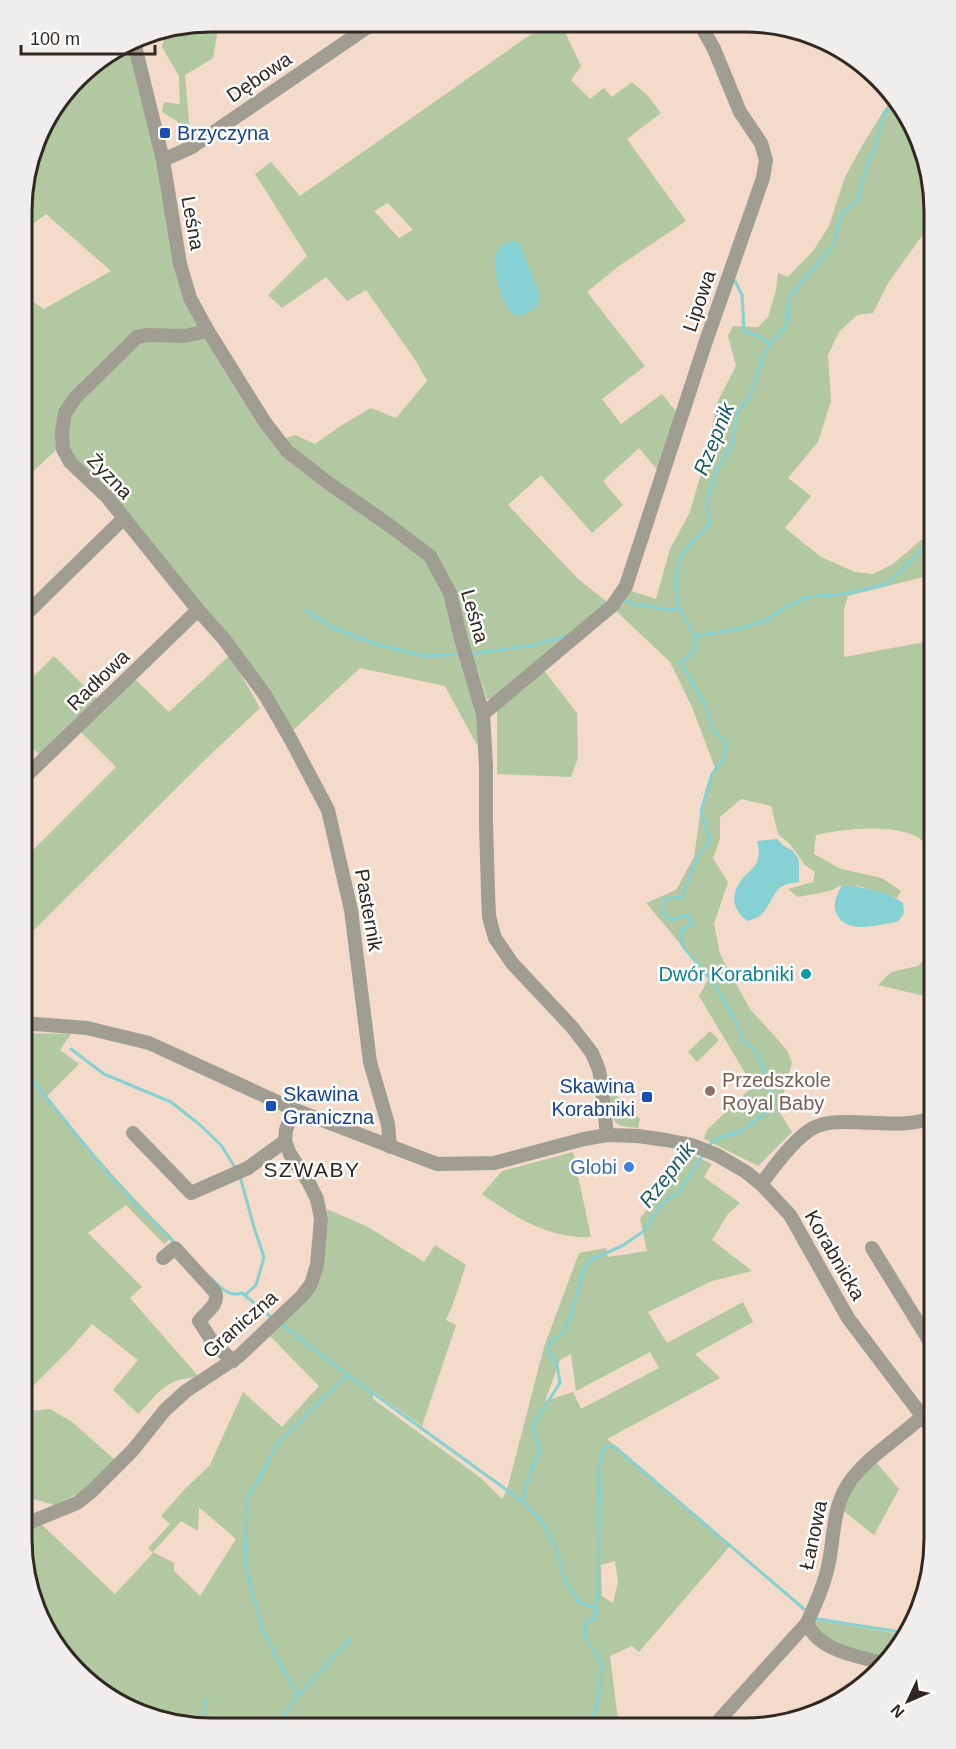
<svg xmlns="http://www.w3.org/2000/svg" width="956" height="1749" viewBox="0 0 956 1749" font-family="Arial,sans-serif">
<style>
.green{fill:#b2c8a0;fill-rule:evenodd}
.water{fill:#85d1d4}
.lines{fill:none;stroke-linecap:round;stroke-linejoin:round}
.stream{stroke:#85d1d4;stroke-width:3}
.minor{stroke:#9f9c91;stroke-width:14}
.transit-dot{fill:#1a4fb4;stroke:#fff;stroke-width:2}
.culture-dot{fill:#0f9aa8;stroke:#fff;stroke-width:2}
.education-dot{fill:#8d6e63;stroke:#fff;stroke-width:2}
.shop-dot{fill:#3f7fe0;stroke:#fff;stroke-width:2}
.labels{text-anchor:middle;stroke-width:5;stroke-linejoin:round;paint-order:stroke}
.street-label{font-size:20px;fill:#322822;stroke:#fff}
.transit-label{font-size:20px;fill:#164399;stroke:#fff;text-anchor:start}
.culture-label{font-size:20px;fill:#0d838f;stroke:#fff;text-anchor:end}
.education-label{font-size:20px;fill:#785e54;stroke:#fff;text-anchor:start}
.shop-label{font-size:20px;fill:#366cbe;stroke:#fff;text-anchor:end}
.water-label{font-size:21px;font-style:italic;fill:#1e5d60;stroke:#fff}
.neighbourhood-label{font-size:21px;letter-spacing:1.5px;fill:#322822;stroke:#fff}
.rim{fill:none;stroke:#322822;stroke-width:3}
</style>
<rect width="100%" height="100%" fill="#f3dac9"/>
<g class="green">
<polygon points="209,21 217,35 213,58 185,75 190,133 187,135 177,121 162,112 164,102 180,104 179,76 162,47 166,30"/>
<path d="M547,23H577L565,32L581,66L571,80L590,99L604,88L612,97L632,82L648,96L661,113L627,139L686,221L619,266L587,292L645,366L602,399L621,424L662,394L678,414L659,472L639,448L603,481L623,505L592,533L541,475L508,505L578,579L610,604L494,700L487,699L478,671L432,553L330,479L282,440L295,435L315,444L342,425L371,408L396,418L427,381L416,361L366,290L347,301L326,277L282,308L268,295L307,256L255,174L271,162L300,196ZM388,203L413,230L399,238L374,211Z"/>
<polygon points="127,42 162,172 173,265 183,299 200,330 150,332 72,398 58,448 22,482 22,294 44,309 111,271 46,214 23,231 23,186 41,126 85,68"/>
<path d="M891,99L925,149L935,209L927,229L888,283L873,313L857,315L839,332L828,355L831,401L818,442L788,478L811,496L785,528L821,557L855,572L873,574L893,564L935,528V574L848,596L844,609V657L935,640V917L927,914L923,898L933,856C930,851 927,844 923,841C899,822 844,829 816,835L814,854L841,869L882,878L901,891L897,898L862,887L842,885L830,891L798,897L788,889L813,882L815,872L805,865L790,844L778,834L771,806L741,799L720,817V839L713,858L728,882L714,924L720,954L750,1009L786,1049L792,1062L779,1111L792,1132L758,1166L704,1139L707,1130L753,1086L699,996L709,978L646,903L676,890L694,857L700,815L715,768L692,707L670,662L614,609L628,590L656,599L670,549L690,512L709,446L716,405L736,366L728,336L733,326L758,327L768,317L776,290L778,273L788,277L813,251L829,226L845,177L862,146Z"/>
<polygon points="202,335 258,425 279,452 324,487 425,558 448,596 478,715 477,745 445,686 360,668 290,733 265,688 72,461 66,446 68,413 138,341"/>
<polygon points="230,655 260,708 210,755 22,942 22,861 116,767 79,730 135,679 169,712"/>
<polygon points="54,656 98,700 41,756 22,737 22,688"/>
<polygon points="543,669 577,713 578,758 571,777 497,774 497,710"/>
<polygon points="935,949 935,981 924,996 878,985 891,972 918,966"/>
<polygon points="710,1031 719,1040 697,1062 688,1052"/>
<path d="M22,1033L71,1034L60,1050L79,1064L46,1097C86,1145 127,1193 172,1237L164,1244L126,1205L88,1233L142,1287L130,1298L199,1377C165,1378 160,1392 138,1414L113,1390L138,1360L92,1324L70,1349L21,1398Z"/>
<path d="M612,1095L617,1096L626,1103L625,1106L640,1119L638,1128C614,1126 613,1124 608,1100Z"/>
<path d="M573,1152L591,1237C550,1239 514,1217 482,1194L502,1171Z"/>
<path d="M690,1154L712,1164L704,1177L740,1203L728,1214L712,1240L752,1271L712,1281L648,1312L667,1343L743,1302L753,1322L695,1354L720,1378L607,1439L731,1545L639,1652L632,1646L610,1656L619,1728L185,1726L95,1689L60,1654L31,1600L21,1533L39,1522L115,1594L153,1553L148,1548L170,1524L161,1516L183,1491L210,1465L243,1392L282,1427L319,1386L268,1334L320,1266L328,1222L327,1209L368,1227L424,1262L435,1245L466,1265L453,1304L446,1320L456,1325L422,1426L373,1391V1399L482,1479L502,1499L507,1490L544,1347L579,1253L606,1248L608,1257L647,1251L640,1218L662,1193ZM650,1352L659,1368L581,1409L573,1392L545,1401L560,1360L571,1354L576,1391ZM199,1507L236,1539L200,1596L174,1571V1563L153,1552L181,1521L198,1531ZM615,1561L618,1582L613,1603L602,1596L601,1565Z"/>
<polygon points="50,1409 72,1422 115,1460 85,1490 55,1505 26,1497 33,1516 21,1522 21,1412"/>
<polygon points="875,1461 899,1489 874,1535 841,1509 848,1495"/>
<polygon points="815,1620 906,1635 896,1654 889,1661 833,1645 815,1628"/>
</g>
<g class="water">
<path d="M510,241H516L520,244L540,296C538,304 535,310 527,313C522,316 518,317 513,314C502,308 491,264 496,253C498,248 505,244 510,241Z"/>
<path d="M777,839L784,846L793,851L799,860V882C791,883 782,884 777,891C766,905 768,916 747,921C732,909 730,894 742,879C746,874 752,870 756,864C760,856 759,849 757,841Z"/>
<path d="M842,885C862,887 887,891 903,903L904,914L897,922C880,924 849,935 838,916C831,905 837,895 842,885Z"/>
</g>
<g class="lines">
<g class="stream">
<polyline points="735,281 742,295 744,331 758,336 770,344"/>
<path d="M623,599C637,607 640,604 653,607C665,609 667,611 679,608"/>
<polyline points="305,610 333,627 372,643 424,656 462,654"/>
<polyline points="696,637 701,635 744,628 768,619 787,606 808,597 845,594 887,584 935,537"/>
<polyline points="470,654 535,645 566,636"/>
<polyline points="71,1049 104,1074 171,1102 199,1124 221,1145 236,1169"/>
<polyline points="22,1067 104,1169 143,1212 176,1244"/>
<path d="M708,1147C715,1137 727,1136 738,1132C753,1125 765,1114 774,1101L767,1075L754,1049L743,1040L738,1025L716,986L682,945L681,931L693,923L687,915L671,920L663,914L666,899L682,897L698,857L710,840L701,811L712,774L724,758L726,742L713,729L709,712L681,662L695,650L696,638L679,608L675,583L681,555L711,522L706,503L718,467L733,443L737,413L750,396L763,357L770,344L787,325L788,305L791,295L832,247L842,214L859,199L867,164L876,147L884,112L896,106"/>
<polyline points="240,1176 253,1224 264,1257 256,1285 245,1295"/>
<path d="M211,1278C220,1287 228,1297 242,1293L271,1317"/>
<polyline points="283,1325 348,1375 522,1501"/>
<polyline points="595,1608 598,1597 600,1461 605,1446 615,1447 804,1609"/>
<polyline points="815,1617 817,1619 907,1633"/>
<polyline points="298,1696 263,1631 245,1563 247,1500 279,1442 348,1375"/>
<polyline points="199,1726 207,1698"/>
<polyline points="276,1727 298,1696 350,1639"/>
<polyline points="600,1728 593,1716 600,1692 601,1661 585,1638 586,1622 596,1618 595,1608 578,1601 565,1580 556,1546 542,1522 522,1501 532,1468 540,1451 533,1425 560,1383 557,1364 548,1352 550,1342 562,1334 571,1316 584,1268 592,1259 622,1246 644,1231 663,1202 677,1194 703,1155"/>
</g>
<g class="minor">
<polyline points="133,38 163,160 180,264 190,298 208,331 264,421 287,451 327,482 389,525 430,556 450,593 461,639 483,714 486,766 486,823 488,892 489,916 492,928 495,938 512,963 572,1027 592,1053 599,1070 601,1081 607,1135"/>
<polyline points="163,160 192,147 375,22"/>
<polyline points="208,331 184,336 148,335 137,337 75,398 65,413 62,432 63,449 70,462 107,497 198,610 224,639 265,695 290,738 328,810 351,910 370,1062 388,1124 390,1147"/>
<polyline points="22,618 124,518"/>
<polyline points="483,714 612,606 626,586 706,341 763,178 766,160 761,143 740,112 714,49 700,24"/>
<polyline points="24,778 198,610"/>
<polyline points="22,1023 87,1028 149,1043 293,1109 437,1164 494,1163 584,1139 607,1135 638,1136 666,1140 692,1145 717,1155 746,1172 761,1184 790,1215 848,1318 935,1433"/>
<polyline points="133,1133 191,1193 248,1168 285,1141"/>
<path d="M761,1184C775,1166 795,1137 815,1127C826,1122 836,1122 847,1122C877,1122 907,1128 935,1117"/>
<polyline points="872,1248 935,1350"/>
<path d="M163,1258L175,1248L215,1292C220,1304 206,1312 199,1321L214,1344L233,1361"/>
<polyline points="21,1526 77,1503 91,1492 133,1450 165,1410 186,1391 239,1356 302,1296 311,1284 317,1265 321,1219 317,1199 308,1181 290,1154 285,1141 286,1130 293,1109"/>
<path d="M886,1664C859,1656 819,1652 807,1623C816,1603 825,1583 829,1562C834,1537 833,1508 847,1486C866,1455 910,1432 935,1404"/>
<polyline points="712,1728 807,1623"/>
</g>
</g>
<g class="transit-dot">
<rect x="159" y="127" width="12" height="12" rx="3"/>
<rect x="641" y="1091" width="12" height="12" rx="3"/>
<rect x="265" y="1100" width="12" height="12" rx="3"/>
</g>
<circle class="culture-dot" cx="806" cy="974" r="6"/>
<circle class="education-dot" cx="710" cy="1091" r="6"/>
<circle class="shop-dot" cx="629" cy="1167" r="6"/>
<g class="labels">
<g class="street-label">
<text transform="translate(259 77) rotate(-34)" y="7">Dębowa</text>
<text transform="translate(193 223) rotate(80)" y="7">Leśna</text>
<text transform="translate(699 301) rotate(-71)" y="7">Lipowa</text>
<text transform="translate(110 476) rotate(46)" y="7">Żyzna</text>
<text transform="translate(475 616) rotate(74)" y="7">Leśna</text>
<text transform="translate(98 680) rotate(-44)" y="7">Radłowa</text>
<text transform="translate(369 910) rotate(80)" y="7">Pasternik</text>
<text transform="translate(835 1255) rotate(60)" y="7">Korabnicka</text>
<text transform="translate(240 1324) rotate(-41)" y="7">Graniczna</text>
<text transform="translate(813 1535) rotate(-78)" y="7">Łanowa</text>
</g>
<g class="transit-label">
<text x="177" y="140">Brzyczyna</text>
<text x="635" y="1093" text-anchor="end">Skawina<tspan x="635" dy="23">Korabniki</tspan></text>
<text x="283" y="1101">Skawina<tspan x="283" dy="23">Graniczna</tspan></text>
</g>
<g class="culture-label">
<text x="794" y="981">Dwór Korabniki</text>
</g>
<g class="education-label">
<text x="722" y="1087">Przedszkole<tspan x="722" dy="23">Royal Baby</tspan></text>
</g>
<g class="shop-label">
<text x="617" y="1174">Globi</text>
</g>
<g class="water-label">
<text transform="translate(714 439) rotate(-68)" y="7">Rzepnik</text>
<text transform="translate(667 1175) rotate(-52)" y="7">Rzepnik</text>
</g>
<g class="neighbourhood-label">
<text x="312" y="1177">SZWABY</text>
</g>
</g>
<path d="M0 0H956V1749H0ZM211 32H745A179 179 0 0 1 924 211V1539A179 179 0 0 1 745 1718H211A179 179 0 0 1 32 1539V211A179 179 0 0 1 211 32Z" fill="#efeeed" fill-rule="evenodd"/>
<path class="rim" d="M211 32H745A179 179 0 0 1 924 211V1539A179 179 0 0 1 745 1718H211A179 179 0 0 1 32 1539V211A179 179 0 0 1 211 32Z"/>
<g transform="translate(908 1701) rotate(226)" stroke="#ffffff" stroke-width="4.5" paint-order="stroke">
<path d="M0-4.5L10 22L0 15L-10 22Z" fill="#322822"/>
<text y="-9" font-size="16" font-weight="bold" text-anchor="middle" fill="#322822">N</text>
</g>
<path d="M21 45v9h134v-9" fill="none" stroke="#322822" stroke-width="3"/>
<text x="30" y="45" font-size="18" fill="#322822" stroke="#ffffff" stroke-width="4.5" paint-order="stroke">100 m</text>
</svg>
